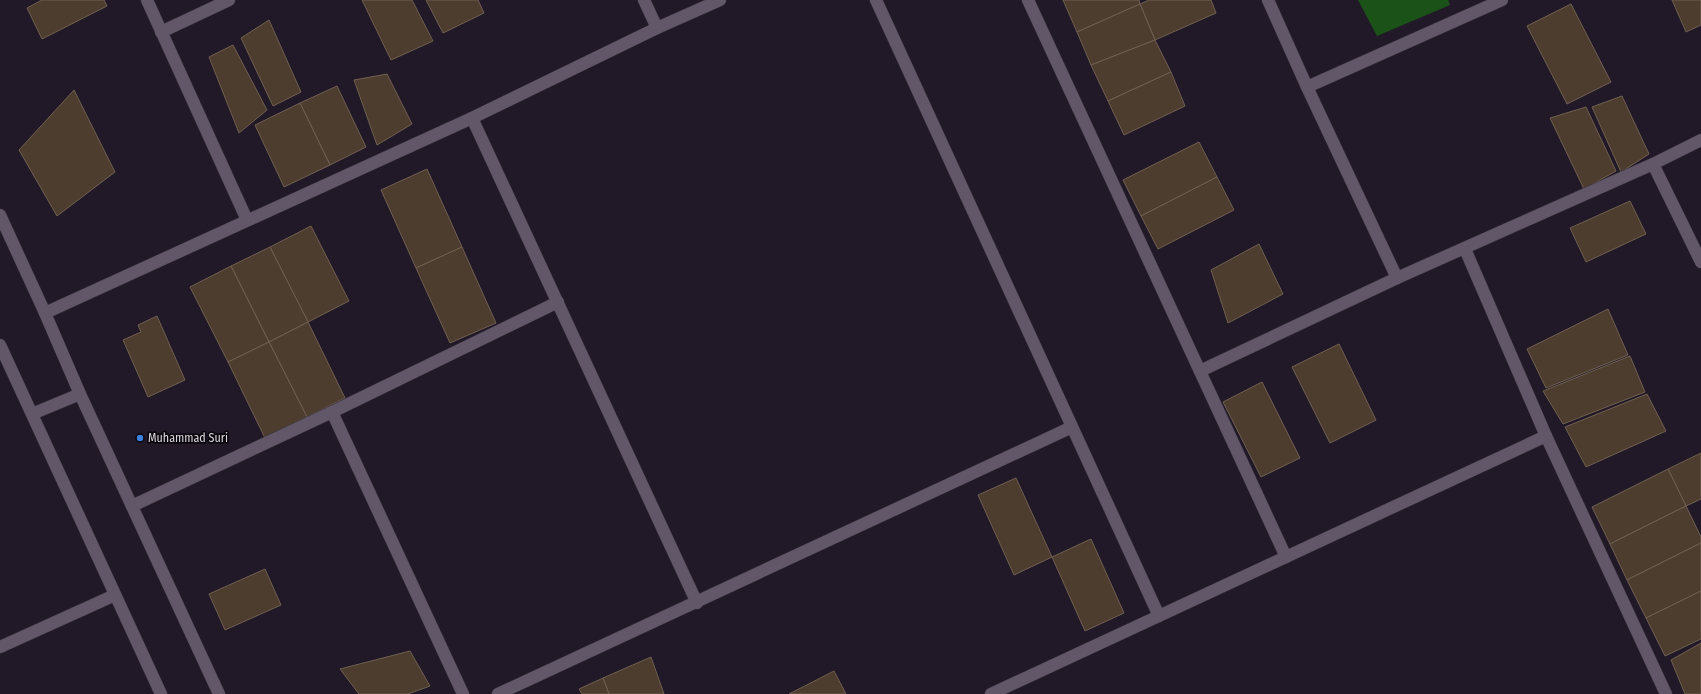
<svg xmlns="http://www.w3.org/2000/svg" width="1701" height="694" viewBox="0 0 1701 694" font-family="'Fira Sans Condensed',sans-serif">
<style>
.green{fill:#1b5218}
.building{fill:#4c3d2f;stroke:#6f6050}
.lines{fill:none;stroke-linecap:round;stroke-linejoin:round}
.minor-casing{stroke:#3a333f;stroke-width:13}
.minor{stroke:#615769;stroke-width:12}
.shop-dot{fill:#3f7fe0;stroke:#0a060c;stroke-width:1.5}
.labels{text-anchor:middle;stroke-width:3.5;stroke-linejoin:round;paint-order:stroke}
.poi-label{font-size:12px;fill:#dcd6e0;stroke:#0a060c;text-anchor:start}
</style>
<rect width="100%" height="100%" fill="#221928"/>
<polygon class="green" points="1358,0 1448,0 1450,5 1377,36"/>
<g class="building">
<polygon points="42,0 104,0 107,6 42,39 27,8"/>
<polygon points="362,0 412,0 433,41 391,60"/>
<polygon points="426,0 478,0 484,13 443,33"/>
<polygon points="1063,0 1139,0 1140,4 1077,32"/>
<polygon points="1149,0 1211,0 1216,13 1155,40 1140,4"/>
<polygon points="1672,0 1701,0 1701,25 1686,32"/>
<polygon points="1140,4 1155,40 1091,65 1077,32"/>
<polygon points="1571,4 1611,82 1567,104 1527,26"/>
<polygon points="269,20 301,92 273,106 241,38"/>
<polygon points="1155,40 1171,72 1108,101 1091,65"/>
<polygon points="233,45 267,110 239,133 209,57"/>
<polygon points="1171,72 1185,106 1124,135 1108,101"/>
<polygon points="387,74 412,124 377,145 354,80"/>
<polygon points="337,86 366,147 330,165 300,103"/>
<polygon points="74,90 115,172 57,216 19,150"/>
<polygon points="1622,96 1649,154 1621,172 1592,107"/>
<polygon points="300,103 330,165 284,187 255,125"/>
<polygon points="1586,107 1616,171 1584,189 1550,118"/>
<polygon points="1199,142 1217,177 1141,216 1123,180"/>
<polygon points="427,169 462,247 416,268 381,190"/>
<polygon points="1217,177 1234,210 1158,249 1141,216"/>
<polygon points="1630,201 1646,234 1586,262 1570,228"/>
<polygon points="311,226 349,301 308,322 270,247"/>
<polygon points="1259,244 1283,294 1228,323 1211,270"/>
<polygon points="270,247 308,322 269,342 231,266"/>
<polygon points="462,247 496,323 450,343 416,268"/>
<polygon points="231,266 269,342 228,362 190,287"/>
<polygon points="1608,309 1628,355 1546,388 1527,349"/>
<polygon points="157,316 185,380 148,397 123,340 141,332 138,325"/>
<polygon points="308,322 345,398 307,417 269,342"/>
<polygon points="269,342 307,417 265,438 228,362"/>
<polygon points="1339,344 1376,420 1330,443 1292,367"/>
<polygon points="1630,356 1645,392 1563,424 1543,391"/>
<polygon points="1262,382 1300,458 1261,477 1223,402"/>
<polygon points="1647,394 1666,431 1586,467 1565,427"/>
<polygon points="1701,453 1701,499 1686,506 1668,469"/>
<polygon points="1668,469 1686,506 1610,544 1592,507"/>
<polygon points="1016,478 1052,557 1014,575 978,495"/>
<polygon points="1686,506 1701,537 1701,543 1627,580 1610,544"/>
<polygon points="1091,539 1124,613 1085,631 1052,557"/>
<polygon points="1701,543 1701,591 1646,618 1627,580"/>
<polygon points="265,569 281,605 225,630 209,594"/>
<polygon points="1701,591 1701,639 1665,656 1646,618"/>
<polygon points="1701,643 1701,694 1685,694 1671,660"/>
<polygon points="410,651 430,686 408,694 359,694 340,669"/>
<polygon points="651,657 664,694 609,694 603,678"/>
<polygon points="834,671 846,694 789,694"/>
<polygon points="603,678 609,694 582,694 579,689"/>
</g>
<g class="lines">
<g class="minor-casing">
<g id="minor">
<polyline points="147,0 247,220"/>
<polyline points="644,0 657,28"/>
<polyline points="876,0 1159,616"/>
<polyline points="1028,0 1286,557"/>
<polyline points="1268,0 1307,87 1397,278"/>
<polyline points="161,32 229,0"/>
<polyline points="1307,87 1502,0"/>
<polyline points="472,118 697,603"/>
<polyline points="1653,164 1701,262"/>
<polyline points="0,215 45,313 80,394 219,694"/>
<polyline points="1465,249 1546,436 1666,694"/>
<polyline points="45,313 472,118 657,28 720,0"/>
<polyline points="0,345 161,694"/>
<polyline points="1200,371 1397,278 1653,164 1701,140"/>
<polyline points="332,412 463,694"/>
<polyline points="32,414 80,394"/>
<polyline points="132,506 332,412 558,302"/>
<polyline points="0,647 115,595"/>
<polyline points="498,694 1072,427"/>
<polyline points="991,694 1546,436"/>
</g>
</g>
<use href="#minor" class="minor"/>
</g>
<circle class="shop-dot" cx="140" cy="438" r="4"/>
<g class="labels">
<g class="poi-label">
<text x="148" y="442">Muhammad Suri</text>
</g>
</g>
</svg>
